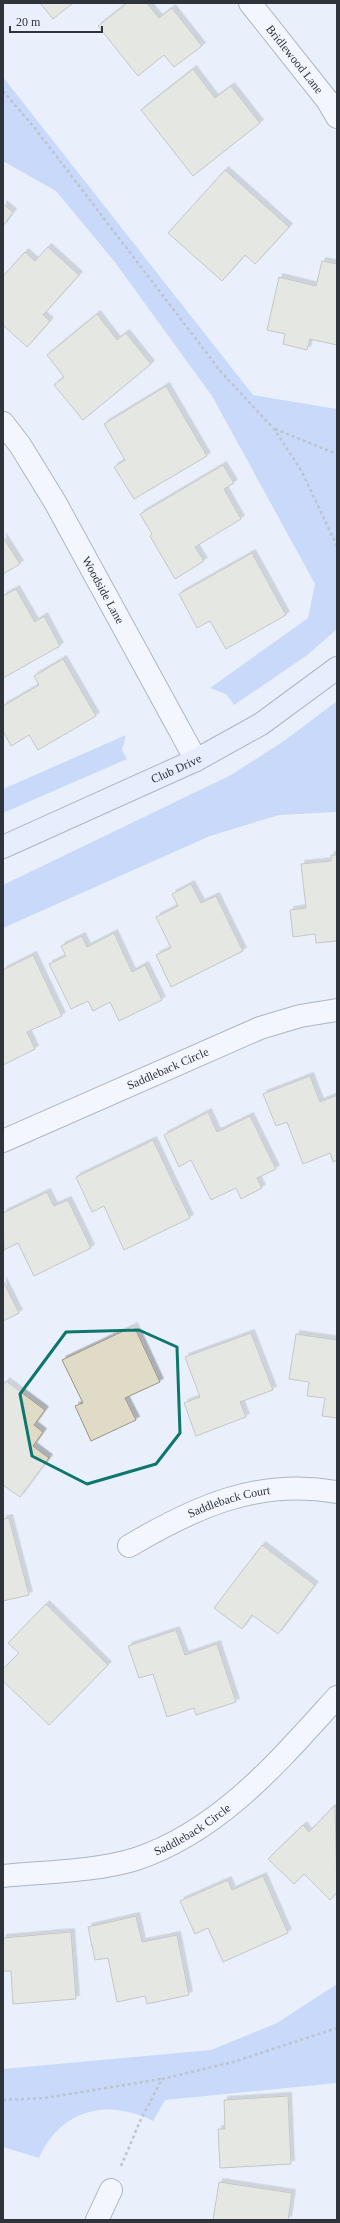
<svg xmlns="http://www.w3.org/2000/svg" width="340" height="2223" viewBox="0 0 340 2223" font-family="'Times New Roman',serif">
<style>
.green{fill:#9fbdf7}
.building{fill:#dfdbc6;stroke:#999582;filter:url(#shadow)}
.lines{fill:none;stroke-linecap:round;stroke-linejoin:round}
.street-casing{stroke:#656e7f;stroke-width:24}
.secondary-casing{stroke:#656e7f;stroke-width:24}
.path{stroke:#898e98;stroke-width:2.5;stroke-dasharray:3 3;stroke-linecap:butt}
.street{stroke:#fff;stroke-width:22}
.secondary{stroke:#e2ecfe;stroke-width:22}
.marked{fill:none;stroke:#0f766e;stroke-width:3;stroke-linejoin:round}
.labels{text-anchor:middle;stroke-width:3;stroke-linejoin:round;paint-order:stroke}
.street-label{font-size:12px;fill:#2f333b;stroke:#e9f0fb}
</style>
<defs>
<filter id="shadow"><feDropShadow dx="3.5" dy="-3.5" stdDeviation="0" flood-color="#0004"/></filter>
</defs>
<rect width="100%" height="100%" fill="#e9f0fb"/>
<g class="green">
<polygon points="3,77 253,395 337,409 337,629 306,656 234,705 226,694 210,688 308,618 315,584 212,396 114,261 56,191 3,161"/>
<polygon points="337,701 337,812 279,815 210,836 3,928 3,885 231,775 284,741"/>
<polygon points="126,735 122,750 127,759 3,813 3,789"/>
<path d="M337,1984V2083L165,2100L153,2121C107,2098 61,2109 39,2158L3,2147V2069L211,2050L277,2023Z"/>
</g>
<g class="building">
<polygon points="40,3 73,3 53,19"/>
<polygon points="127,3 147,3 159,18 172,8 202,46 174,67 164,55 138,76 98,26"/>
<polygon points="193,69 215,98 231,86 260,123 193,176 141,110"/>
<polygon points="225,170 289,227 255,264 245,255 222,281 168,233"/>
<polygon points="3,204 13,212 3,226"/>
<polygon points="48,247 79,275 43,315 50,321 27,347 3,325 3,276 25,252 35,261"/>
<polygon points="322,261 337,264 337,345 310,339 307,350 283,344 285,334 267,330 279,277 316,286"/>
<polygon points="97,314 117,340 126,333 151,364 83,420 54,385 64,377 47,355"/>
<polygon points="166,386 207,456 134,499 114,467 125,460 104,424"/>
<polygon points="223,465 234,483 224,489 241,519 195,547 204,561 175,579 150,536 152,534 140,514"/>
<polygon points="3,537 20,564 3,574"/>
<polygon points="252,553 286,615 226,649 210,621 197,628 179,594"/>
<polygon points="16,589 35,622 44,616 60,646 3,678 3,596"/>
<polygon points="63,659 96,716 38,750 29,735 11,746 3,731 3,706 39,685 34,676"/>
<polygon points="331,855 337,855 337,941 316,943 315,934 293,937 290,910 306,908 301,864 331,861"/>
<polygon points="191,884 201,903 216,896 243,951 171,987 156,955 171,948 156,917 178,906 172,894"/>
<polygon points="114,933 132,972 145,965 162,1000 119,1021 110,1002 93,1011 88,1001 71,1009 49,964 66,956 61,946 82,936 87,947"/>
<polygon points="33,955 62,1016 27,1032 35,1049 3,1065 3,970"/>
<polygon points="310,1076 320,1102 337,1095 337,1160 333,1162 330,1153 303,1164 287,1122 276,1126 263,1094"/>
<polygon points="208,1112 217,1132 250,1116 276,1169 257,1178 262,1188 241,1199 236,1188 211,1200 191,1160 179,1167 164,1135"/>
<polygon points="153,1140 190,1218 124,1250 104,1206 92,1212 76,1177"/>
<polygon points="47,1192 54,1206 68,1200 91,1248 34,1276 18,1243 4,1250 3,1213"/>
<polygon points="3,1281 19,1313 3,1321"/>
<polygon points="134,1326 160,1382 125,1398 136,1420 91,1441 75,1406 83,1403 62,1360"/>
<polygon points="251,1333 273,1390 240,1402 246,1417 196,1436 184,1403 200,1397 185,1357"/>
<polygon points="296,1334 337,1340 337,1418 322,1416 325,1398 307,1396 309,1382 289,1379"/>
<polygon points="6,1381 45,1410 34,1425 43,1432 33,1446 49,1458 20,1497 3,1485 3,1386"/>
<polygon points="9,1518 29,1595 3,1601 3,1519"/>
<polygon points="262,1545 315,1585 278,1634 252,1615 242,1629 214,1608"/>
<polygon points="46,1604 108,1665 49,1725 3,1681 3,1669 19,1653 8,1643"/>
<polygon points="176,1630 185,1655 217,1644 236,1702 196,1715 194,1708 167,1717 153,1674 139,1678 128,1646"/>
<polygon points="335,1805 337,1892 330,1900 304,1874 294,1884 268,1859 303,1825 309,1832"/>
<polygon points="263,1876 288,1933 223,1962 208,1928 195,1934 180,1901 228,1880 232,1890"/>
<polygon points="136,1916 142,1942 177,1935 189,1995 147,2004 145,1996 117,2002 108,1958 95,1960 88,1927"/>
<polygon points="71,1932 76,1999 13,2004 11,1971 3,1971 3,1938"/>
<polygon points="288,2096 291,2164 220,2168 218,2129 225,2129 224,2100"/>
<polygon points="219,2182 292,2193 288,2220 213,2220"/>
</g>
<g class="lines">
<g class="street-casing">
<g id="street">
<path id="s1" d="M250,3L327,100L337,117"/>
<path id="s2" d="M3,423L20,445L55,502L196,760"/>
<path id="s3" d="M3,1141L260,1028L300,1016L337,1010"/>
<path id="s4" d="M129,1546C195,1507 258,1478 337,1492"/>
<path id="s5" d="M3,1876C43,1872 99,1871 136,1859C220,1831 279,1761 337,1697"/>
<polyline points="97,2220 111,2190"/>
</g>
</g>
<g class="secondary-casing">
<g id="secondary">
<path id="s6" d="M3,847L196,760L261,724L337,668"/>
</g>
</g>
<g class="path">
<polyline points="3,91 34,127 222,373 274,429 301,470 337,546"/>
<polyline points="275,429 337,454"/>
<polyline points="3,2100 45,2098 161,2079"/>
<polyline points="121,2166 141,2119 162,2079 233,2062 337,2028"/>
</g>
<use href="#street" class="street"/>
<use href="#secondary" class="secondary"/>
</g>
<path d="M0 0H340V2223H0ZM139,1330L177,1347L180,1433L156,1464L87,1484L32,1456L20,1394L66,1332Z" fill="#e9f0fb" fill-opacity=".55" fill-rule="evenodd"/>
<path class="marked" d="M139,1330L177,1347L180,1433L156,1464L87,1484L32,1456L20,1394L66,1332Z"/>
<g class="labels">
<g class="street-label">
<text dy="4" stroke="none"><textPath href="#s1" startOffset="72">Bridlewood Lane</textPath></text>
<text dy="4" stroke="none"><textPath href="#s2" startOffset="195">Woodside Lane</textPath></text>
<text dy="4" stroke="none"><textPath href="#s6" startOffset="190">Club Drive</textPath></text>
<text dy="4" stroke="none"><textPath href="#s3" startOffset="180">Saddleback Circle</textPath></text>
<text dy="4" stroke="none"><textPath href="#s4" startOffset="110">Saddleback Court</textPath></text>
<text dy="4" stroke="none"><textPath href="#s5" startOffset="198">Saddleback Circle</textPath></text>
</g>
</g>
<rect width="340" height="2223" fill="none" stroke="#2f333b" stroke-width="8"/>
<path d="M10 26v6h92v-6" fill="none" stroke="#2f333b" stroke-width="2"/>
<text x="16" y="26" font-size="12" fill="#2f333b" stroke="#e9f0fb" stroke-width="3" paint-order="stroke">20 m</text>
</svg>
